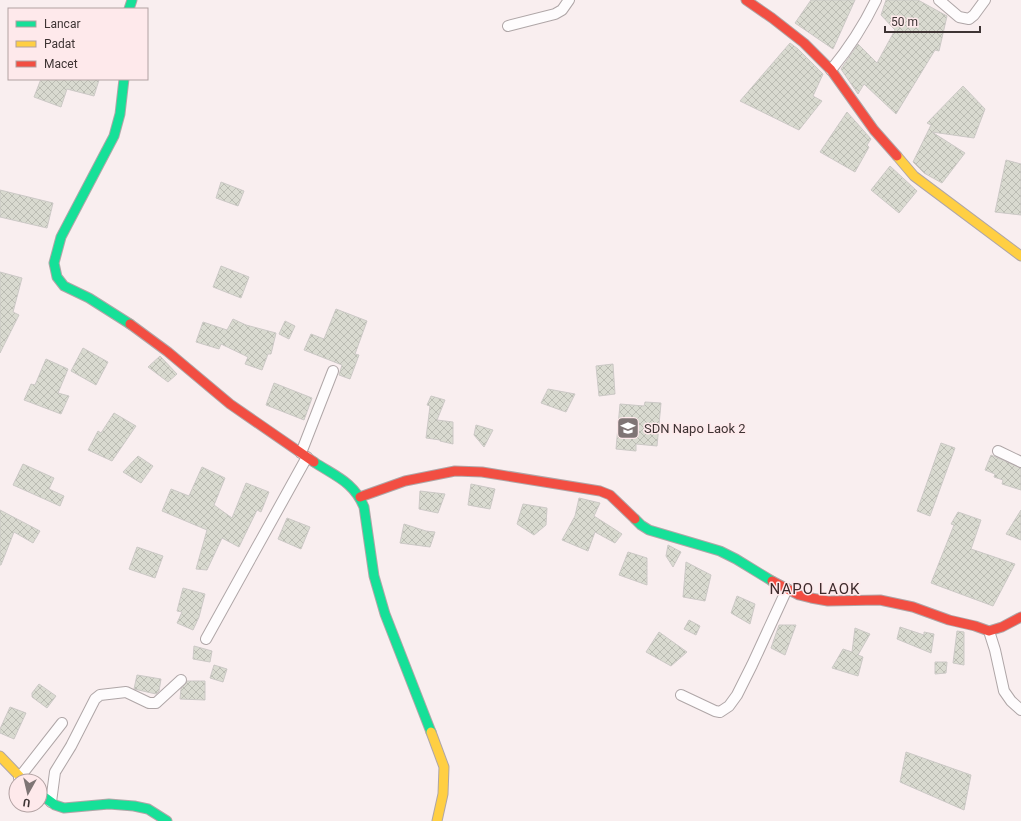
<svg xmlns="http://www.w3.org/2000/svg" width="1021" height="821" viewBox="0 0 1021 821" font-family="Roboto,sans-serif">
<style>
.building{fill:url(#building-cross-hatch);stroke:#ccc9c6}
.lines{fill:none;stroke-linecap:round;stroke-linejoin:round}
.street-casing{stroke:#afa6a7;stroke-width:12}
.fast-casing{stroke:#afa6a7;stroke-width:11}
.slow-casing{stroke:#afa6a7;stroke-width:11}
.jam-casing{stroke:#afa6a7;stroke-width:11}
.street{stroke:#fefcfd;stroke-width:10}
.fast{stroke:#16e098;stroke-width:9}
.slow{stroke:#ffcf43;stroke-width:9}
.jam{stroke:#f24e42;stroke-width:9}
.labels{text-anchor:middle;stroke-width:3;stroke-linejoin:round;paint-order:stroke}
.poi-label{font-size:13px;fill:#3e3434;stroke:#fee9eb;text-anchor:start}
.quarter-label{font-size:15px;letter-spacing:1px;fill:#3d2a2b;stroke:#fee9eb}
</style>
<defs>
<pattern id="building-cross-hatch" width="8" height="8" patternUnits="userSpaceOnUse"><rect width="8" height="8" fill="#d9dad0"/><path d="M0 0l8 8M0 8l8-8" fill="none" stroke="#bbbcb3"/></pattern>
</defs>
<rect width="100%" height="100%" fill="#f9eeef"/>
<g class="building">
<polygon points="811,0 855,0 833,49 795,23"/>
<polygon points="886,0 918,0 947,16 939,51 935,50 896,114 864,84 858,94 841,69 858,44 877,63 895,30 881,15"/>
<polygon points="790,43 798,49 823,74 813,96 822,101 799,130 740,101"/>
<polygon points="41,79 94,79 99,80 94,96 67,89 61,107 34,97"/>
<polygon points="963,86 985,109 974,138 932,132 965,153 942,183 924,173 913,162 931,125 927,123"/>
<polygon points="847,112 871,139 867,145 869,147 855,172 820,152"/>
<polygon points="1006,160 1021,164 1021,215 995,212"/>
<polygon points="890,166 917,191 899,213 871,190"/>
<polygon points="221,182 244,191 238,206 216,198"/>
<polygon points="0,190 53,203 47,228 0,217"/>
<polygon points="221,266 249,277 241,298 213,287"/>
<polygon points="0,272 22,278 13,312 19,315 0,353"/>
<polygon points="336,309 367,321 355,354 359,355 350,379 339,375 342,365 304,350 311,334 324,339"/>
<polygon points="233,319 246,325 276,333 271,354 268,354 262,370 245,364 248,357 221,344 219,349 196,342 203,322 227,330"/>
<polygon points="285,321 295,326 289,339 279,334"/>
<polygon points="83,348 108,362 96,385 71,371"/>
<polygon points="160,356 177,374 168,382 148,367"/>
<polygon points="46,359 68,369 58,393 69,396 61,414 24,400 31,384 35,385"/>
<polygon points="613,364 615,394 599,396 596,366"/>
<polygon points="274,383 312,398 304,420 266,405"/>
<polygon points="548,389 575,394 566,412 541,403"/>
<polygon points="431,396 445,400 437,420 453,422 453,444 440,441 440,440 426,438 430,406 427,405"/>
<polygon points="645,402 661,403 657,446 636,444 636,451 616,449 620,404 644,406"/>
<polygon points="114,413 136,426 112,461 88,450 98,431 101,433"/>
<polygon points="476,425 493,430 484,447 474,435"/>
<polygon points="941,443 955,448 930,516 917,511"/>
<polygon points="991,455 1021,468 1021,490 1002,484 1003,480 994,477 995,474 985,470"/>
<polygon points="138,456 153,466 141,483 123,472"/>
<polygon points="23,464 54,478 49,489 64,496 60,506 13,485"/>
<polygon points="202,467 225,478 214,505 232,518 246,483 269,492 261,512 257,510 239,547 222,538 207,570 196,569 207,530 162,511 171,489 189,496"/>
<polygon points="471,484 495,489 490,509 468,505"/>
<polygon points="420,491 445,494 438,513 419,509"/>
<polygon points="579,498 600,503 594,516 622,534 615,543 595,532 588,551 562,540 575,516"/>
<polygon points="523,504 547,508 546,525 534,535 517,524"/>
<polygon points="0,510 40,531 33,543 14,532 1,565 0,565"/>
<polygon points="1021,510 1021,540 1006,534"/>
<polygon points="958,512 981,520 971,549 1015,564 993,606 931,583 954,525 951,524"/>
<polygon points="287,518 310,527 301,549 278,539"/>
<polygon points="404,524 426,531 435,532 430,547 400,543"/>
<polygon points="668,545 681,552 673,567 666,556"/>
<polygon points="137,547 163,556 155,578 129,569"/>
<polygon points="628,552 647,558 647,585 619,575"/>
<polygon points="686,562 711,575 705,601 683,597"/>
<polygon points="183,588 205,594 199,617 193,630 177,623 182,612 177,611"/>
<polygon points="737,596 755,604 750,624 731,613"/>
<polygon points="689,620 700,626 696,635 684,629"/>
<polygon points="779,625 796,625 785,655 771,648"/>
<polygon points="900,627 924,635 924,632 934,634 931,653 897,639"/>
<polygon points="855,628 870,634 858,655 863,657 858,676 832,668 843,649 852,652"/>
<polygon points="957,631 964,632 964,665 953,663"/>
<polygon points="659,632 687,652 671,666 646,652"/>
<polygon points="194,646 212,651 210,662 193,659"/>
<polygon points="935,662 947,662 946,673 935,674"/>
<polygon points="214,665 227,669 223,682 210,678"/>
<polygon points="137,675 161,679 159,691 156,694 134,689"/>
<polygon points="187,681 205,681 205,700 180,699 181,689"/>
<polygon points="39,684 56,696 47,708 32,697 32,693"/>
<polygon points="10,707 26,713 14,739 0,733 0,729"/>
<polygon points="906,752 971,775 964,810 900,782"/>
</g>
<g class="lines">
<g class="street-casing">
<g id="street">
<polyline points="939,0 959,17 969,19 974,15 985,0"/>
<polyline points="508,26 555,14 562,10 569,0"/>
<path d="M831,70C849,48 864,25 876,0"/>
<polyline points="998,451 1021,462"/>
<polyline points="301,453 333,371"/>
<polyline points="989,631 995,650 1004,691 1011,701 1021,710"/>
<polyline points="206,639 307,457"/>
<polyline points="681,695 715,711 720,712 729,706 737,695 752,665 787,589"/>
<polyline points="19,778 62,723"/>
<polyline points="51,802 55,772 71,746 95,699 100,695 126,692 149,703 156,703 181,680"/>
</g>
</g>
<g class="fast-casing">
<g id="fast">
<polyline points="129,9 132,0"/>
<polyline points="124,79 120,114 114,136 61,237 54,263 57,277 64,286 89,298 130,324"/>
<path d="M314,462C335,476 354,482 364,507L374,576L385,614L431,732"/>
<polyline points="635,519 641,525 649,530 720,551 736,559 772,581"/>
<polyline points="40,794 55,805 64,808 109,804 134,806 148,809 167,821"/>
</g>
</g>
<g class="slow-casing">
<g id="slow">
<polyline points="897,156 914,176 1021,256"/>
<polyline points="431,732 444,767 443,794 437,821"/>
<polyline points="0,756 24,781"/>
</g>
</g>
<g class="jam-casing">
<g id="jam">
<polyline points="746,0 772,18 804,43 831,70 874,130 897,156"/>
<polyline points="130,324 168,352 230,404 314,462"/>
<polyline points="360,497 405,481 455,471 482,472 600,491 610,495 635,519"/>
<polyline points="772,581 799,595 811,598 828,601 880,600 913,607 949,620 975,626 989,631 1002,627 1021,617"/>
</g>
</g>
<use href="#street" class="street"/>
<use href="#fast" class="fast"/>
<use href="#slow" class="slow"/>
<use href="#jam" class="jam"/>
</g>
<defs>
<g id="school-square" transform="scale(1.15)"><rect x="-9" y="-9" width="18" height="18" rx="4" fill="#7f7575" stroke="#fee9eb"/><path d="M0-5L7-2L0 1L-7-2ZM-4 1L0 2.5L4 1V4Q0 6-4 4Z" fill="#fff"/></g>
</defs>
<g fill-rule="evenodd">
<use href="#school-square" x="628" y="428"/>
</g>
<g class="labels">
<g class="poi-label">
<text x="644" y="433">SDN Napo Laok 2</text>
</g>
<g class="quarter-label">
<text x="815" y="594">NAPO LAOK</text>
</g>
</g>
<rect x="8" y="8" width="140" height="72" fill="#fee9eb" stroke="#b1a1a2"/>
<rect x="16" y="21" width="20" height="6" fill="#16e098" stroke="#b1a1a2"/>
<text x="44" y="28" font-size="12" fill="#3e3434">Lancar</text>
<rect x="16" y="41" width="20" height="6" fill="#ffcf43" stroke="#b1a1a2"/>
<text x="44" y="48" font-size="12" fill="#3e3434">Padat</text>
<rect x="16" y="61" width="20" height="6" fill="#f24e42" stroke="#b1a1a2"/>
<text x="44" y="68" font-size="12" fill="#3e3434">Macet</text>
<g transform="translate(28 793) rotate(188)"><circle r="19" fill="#fee9eb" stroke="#b1a1a2"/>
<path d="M0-3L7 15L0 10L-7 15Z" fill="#7f7575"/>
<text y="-6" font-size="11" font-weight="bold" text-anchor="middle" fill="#3e3434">U</text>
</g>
<path d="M885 26v6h95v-6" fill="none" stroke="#3e3434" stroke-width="2"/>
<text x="891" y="26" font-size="12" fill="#3e3434" stroke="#fee9eb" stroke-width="3" paint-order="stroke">50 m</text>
</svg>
